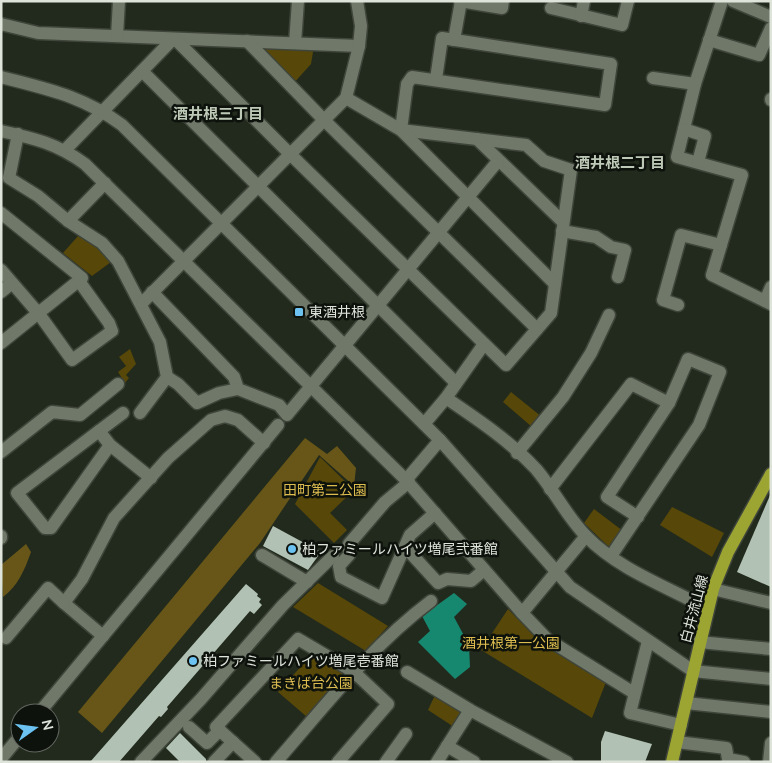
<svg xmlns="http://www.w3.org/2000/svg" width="772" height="763" viewBox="0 0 772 763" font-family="'Nunito Sans','Noto Sans JP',sans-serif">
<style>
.green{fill:#574708}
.forest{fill:#675618}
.water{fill:#178870}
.building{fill:#b1c2b5}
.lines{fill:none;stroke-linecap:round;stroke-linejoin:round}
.minor-casing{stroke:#3f453a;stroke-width:15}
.major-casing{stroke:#3f453a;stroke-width:15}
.minor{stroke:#6f7869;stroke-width:12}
.major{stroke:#9ca432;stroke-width:12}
.poi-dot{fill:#6cc3f2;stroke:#0e120c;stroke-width:2}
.labels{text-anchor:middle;stroke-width:5;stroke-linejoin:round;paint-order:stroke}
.poi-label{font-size:14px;fill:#dfe4db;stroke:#0e120c;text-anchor:start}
.park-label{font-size:14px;fill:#ddbd50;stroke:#0e120c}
.street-label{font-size:14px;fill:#dfe4db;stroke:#0e120c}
.neighbourhood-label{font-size:15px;font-weight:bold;fill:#bdc8b7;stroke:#0e120c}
</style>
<rect width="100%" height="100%" fill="#222a1d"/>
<g class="green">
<polygon points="258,44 314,46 311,64 293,84"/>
<polygon points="78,236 99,248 111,262 92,276 63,253"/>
<polygon points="130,349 136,364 126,375 129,378 125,383 118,372 126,366 119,357"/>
<polygon points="511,392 542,417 532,427 503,402"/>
<polygon points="320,457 354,490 330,513 347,530 334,543 295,504"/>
<polygon points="672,507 724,533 712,557 660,525"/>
<polygon points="594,509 623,531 614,545 608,546 584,523"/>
<polygon points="318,583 388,626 366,651 293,607"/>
<polygon points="508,609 541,643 606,682 592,718 481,650"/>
<polygon points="313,653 344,671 345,675 307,717 278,692"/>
<polygon points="436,693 463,713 454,727 428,710"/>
</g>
<g class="forest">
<polygon points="305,438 327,454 337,446 356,468 354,486 319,455 260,543 102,733 78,712"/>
<path d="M26,544L31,552C25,569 18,586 3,597L1,565Z"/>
</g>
<polygon class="water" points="454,593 467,604 454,617 469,645 470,667 455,679 418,642 430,631 422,616"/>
<g class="building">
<polygon points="771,493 771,587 737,572"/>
<polygon points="273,526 321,552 308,570 263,546"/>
<polygon points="246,584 258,594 257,596 261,599 259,602 262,605 254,614 250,611 167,707 168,709 161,717 159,716 119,762 90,762"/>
<polygon points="605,731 652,744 645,762 601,762 601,742"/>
<polygon points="180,733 206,759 206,762 180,762 166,748"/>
</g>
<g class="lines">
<g class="minor-casing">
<g id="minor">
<polyline points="460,1 502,8 503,1"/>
<polyline points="722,1 695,84 677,157 742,175 712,275 771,304"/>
<polyline points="733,1 771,17"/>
<polyline points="551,8 622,25 628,1"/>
<polyline points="581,16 584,1"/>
<polyline points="1,24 38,33 359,46"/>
<polyline points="117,36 119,1"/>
<polyline points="175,39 290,154 506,365 551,313 571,170 544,161 526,145 401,130 346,98"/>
<polyline points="454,40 461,1"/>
<polyline points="709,40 759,55 771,28"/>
<polyline points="247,41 324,120 537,329"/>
<polyline points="295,43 298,1"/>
<polyline points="142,71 456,383"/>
<path d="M1,77C47,89 83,96 122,125L440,440L570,587L693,671L771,679"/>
<polyline points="653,78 695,84"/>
<polyline points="436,79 442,38 611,64 605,105 412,77 407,84 401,130 555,284"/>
<polyline points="771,99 771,100"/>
<polyline points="684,129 705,136 698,162"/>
<path d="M1,131C34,138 58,144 85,164L406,480L522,613L547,639L634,693"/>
<polyline points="18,134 9,178 38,196 68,221 102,243 118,261 160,342 167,377 140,413"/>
<polyline points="477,139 563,222"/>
<polyline points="65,150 173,39"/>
<polyline points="1,213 82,278 1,343"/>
<polyline points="68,221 105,183"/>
<polyline points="562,231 596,237 611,247 625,250 618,277"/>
<polyline points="1,270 39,314 72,360 112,331 109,323 79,281"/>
<polyline points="1,292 12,283"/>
<polyline points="152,292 234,377 238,389 279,405 287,415 498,161"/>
<polyline points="765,301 771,287"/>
<polyline points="142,303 346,98 359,46 361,26 357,1"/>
<polyline points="678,305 663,300 681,235 721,245"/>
<polyline points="167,377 178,384 197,403 219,393 238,389"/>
<path d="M446,398C477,419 510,441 536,469C554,490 567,517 586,536C619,570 668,587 708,609"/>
<polyline points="424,424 446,398 484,344"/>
<polyline points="99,431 123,413"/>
<polyline points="110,445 99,431 17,493 45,528 51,528 110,445 151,478"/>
<polyline points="1,452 52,412 80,415 118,384"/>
<polyline points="517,453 563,397 591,353 609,315"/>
<polyline points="406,480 440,440"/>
<polyline points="409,482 385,502 349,544 349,555 339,566 341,577 382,598 410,535 435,513"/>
<polyline points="550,489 631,384 669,403"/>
<polyline points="1,536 1,538"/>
<polyline points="405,547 438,583 447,579 471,581 484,570"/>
<polyline points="262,555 307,582"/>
<polyline points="611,556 699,425 720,372 688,359 669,403 607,497 638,517"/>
<polyline points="713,589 771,603"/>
<polyline points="522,613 586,536"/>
<polyline points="103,636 64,603 82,579 114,518 168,458 211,420 225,416 238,420 264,443"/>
<polyline points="6,638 48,588 64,603"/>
<polyline points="648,641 630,713 681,725"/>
<polyline points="699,642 771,649"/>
<polyline points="407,672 470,710 567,762"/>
<polyline points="686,703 771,712"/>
<polyline points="39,713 278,425"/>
<polyline points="189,727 207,743 220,730"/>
<polyline points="677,742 726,748 728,759 744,762"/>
<polyline points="447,746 474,762"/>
<polyline points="1,759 20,736"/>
<polyline points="141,762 201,699 283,605 333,556"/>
<polyline points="214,762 233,742"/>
<polyline points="255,762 216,727 298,639 354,672 388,704 338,762"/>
<path d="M276,762C325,706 371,646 431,601"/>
<polyline points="386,762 406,734"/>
<polyline points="437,762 470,710"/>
<polyline points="769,762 771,743"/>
</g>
</g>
<g class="major-casing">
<polyline id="major" points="672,762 713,589 728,552 771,474"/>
</g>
<use href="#minor" class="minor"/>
<use href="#major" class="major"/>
</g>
<g class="poi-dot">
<rect x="294" y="307" width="10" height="10" rx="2.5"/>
<circle cx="292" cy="549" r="5"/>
<circle cx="193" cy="661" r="5"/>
</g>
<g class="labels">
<g class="poi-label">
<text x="309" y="317">東酒井根</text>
<text x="302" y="554">柏ファミールハイツ増尾弐番館</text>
<text x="203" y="666">柏ファミールハイツ増尾壱番館</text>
</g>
<g class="park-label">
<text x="325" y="495">田町第二公園</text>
<text x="511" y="648">酒井根第一公園</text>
<text x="311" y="688">まきば台公園</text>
</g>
<g class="street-label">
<text transform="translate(694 609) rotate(-75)" y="5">白井流山線</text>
</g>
<g class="neighbourhood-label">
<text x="218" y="119">酒井根三丁目</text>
<text x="620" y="168">酒井根二丁目</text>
</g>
</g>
<rect width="772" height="763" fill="none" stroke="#dfe4db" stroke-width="5"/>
<g transform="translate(35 728) rotate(76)"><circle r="24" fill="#0e120c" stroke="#62665f"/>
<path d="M0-4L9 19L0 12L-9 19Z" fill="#6cc3f2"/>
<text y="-8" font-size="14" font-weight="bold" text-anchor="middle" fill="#dfe4db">N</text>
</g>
</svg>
